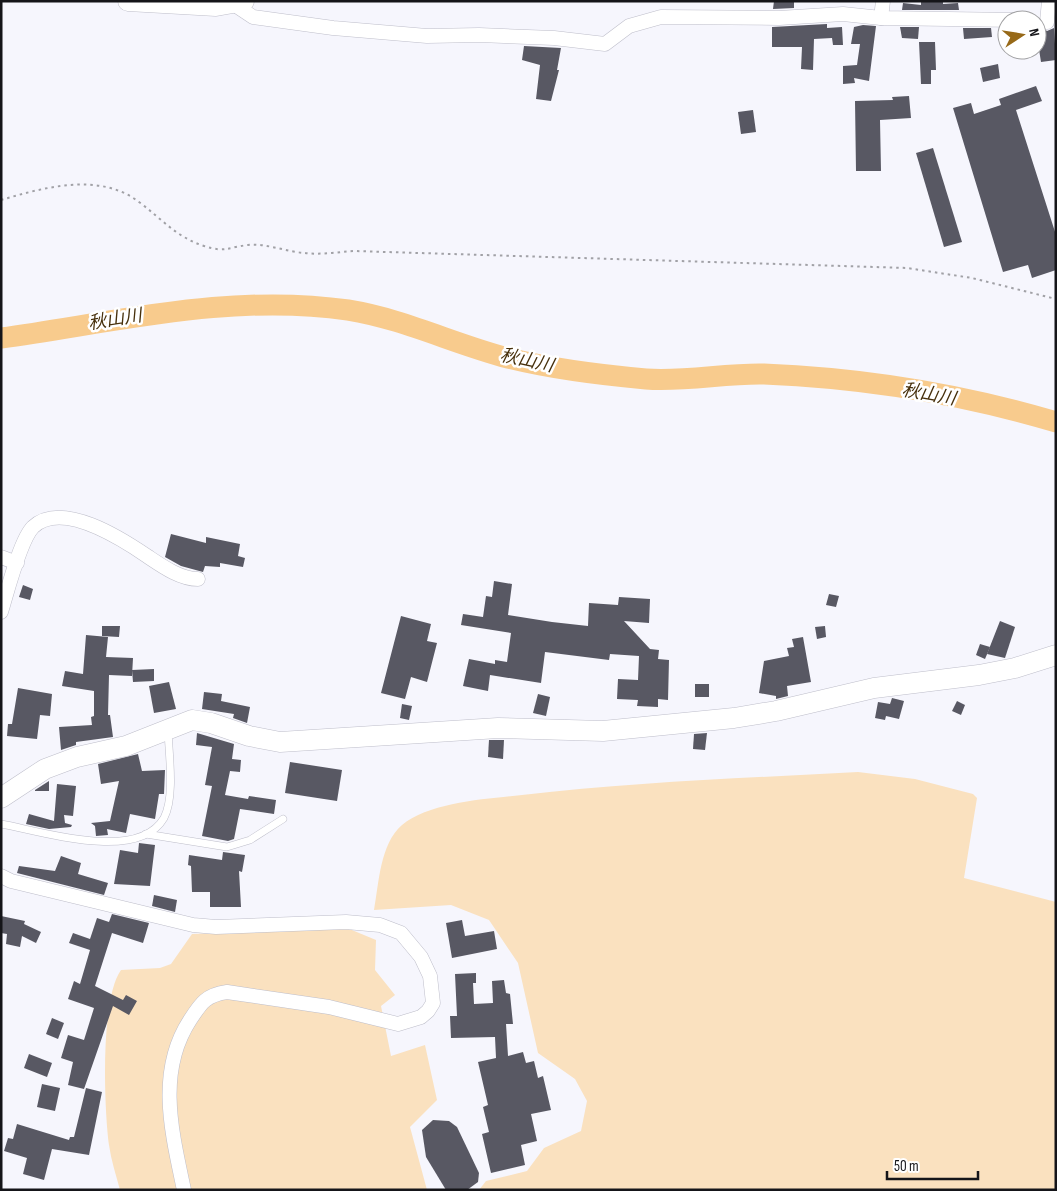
<svg xmlns="http://www.w3.org/2000/svg" width="1057" height="1191" viewBox="0 0 1057 1191" font-family="'Sofia Sans Condensed','Noto Sans JP',sans-serif">
<style>
.green{fill:#fae1bf}
.lines{fill:none;stroke-linecap:round;stroke-linejoin:round}
.river{stroke:#f8cb8d;stroke-width:21}
.building{fill:#585863}
.lane-casing{stroke:#bebeca;stroke-width:8}
.street-casing{stroke:#bebeca;stroke-width:15}
.secondary-casing{stroke:#bebeca;stroke-width:21}
.path{stroke:#a1a1a6;stroke-width:2;stroke-dasharray:2.5 4;stroke-linecap:butt}
.lane{stroke:#fff;stroke-width:7}
.street{stroke:#fff;stroke-width:14}
.secondary{stroke:#fff;stroke-width:20}
.labels{text-anchor:middle;stroke-width:5;stroke-linejoin:round;paint-order:stroke}
.water-label{font-size:18px;font-style:italic;fill:#47300c;stroke:#fff}
</style>
<rect width="100%" height="100%" fill="#f6f6fd"/>
<g class="green">
<path d="M858,772L915,779L973,794L977,798L964,878L1056,902V1190H479L486,1181L527,1171L544,1148L581,1131L587,1101L575,1079L538,1053L518,963L489,920L451,905L374,910C379,883 380,844 402,825C430,802 486,799 522,795C633,782 746,778 858,772Z"/>
<path d="M347,928L376,940L375,970L395,995L381,1006L391,1056L425,1045L437,1100L410,1127L427,1190H120C116,1175 111,1160 109,1145C104,1108 100,999 121,970L160,968L171,964L192,934Z"/>
</g>
<g class="lines">
<path class="river" d="M1,338C117,322 231,293 348,310C404,319 454,344 508,358C552,369 601,375 646,379C686,382 725,373 764,374C862,378 962,394 1056,422"/>
</g>
<g class="building">
<polygon points="774,1 794,1 794,8 773,9"/>
<polygon points="921,1 943,1 943,4 958,3 959,10 902,10 903,3 921,5"/>
<polygon points="827,24 827,28 842,27 843,45 833,45 832,38 814,39 813,70 801,69 802,47 772,47 772,27"/>
<polygon points="863,25 876,26 869,81 854,78 855,83 843,84 843,66 857,65 860,44 851,44 854,27"/>
<polygon points="1040,26 1047,31 1054,28 1056,60 1041,62 1037,37 1037,27"/>
<polygon points="900,27 919,27 918,39 902,38"/>
<polygon points="963,28 991,28 992,37 964,39"/>
<polygon points="919,42 935,42 936,70 931,70 931,84 921,84"/>
<polygon points="524,46 561,48 557,70 559,70 551,101 536,99 540,65 522,60"/>
<polygon points="998,64 1000,78 983,82 980,68"/>
<polygon points="1036,86 1042,101 1016,110 1056,235 1056,270 1032,278 1028,265 1003,272 953,108 971,103 974,114 1001,105 999,99"/>
<polygon points="909,96 911,118 880,120 881,171 856,171 855,101 893,100 892,97"/>
<polygon points="753,110 756,132 741,134 738,112"/>
<polygon points="933,148 962,242 944,247 916,153"/>
<polygon points="171,534 206,543 206,537 240,544 238,556 245,558 243,567 220,563 220,567 205,566 203,572 181,566 165,557"/>
<polygon points="494,581 512,584 508,615 552,622 588,626 589,603 618,605 619,597 650,599 649,623 624,621 650,649 659,650 658,659 669,660 668,700 658,699 658,707 637,706 638,700 617,699 618,679 638,680 639,656 610,654 609,660 545,652 541,683 490,675 488,691 463,686 469,659 495,664 495,660 507,662 511,633 461,625 463,614 483,617 486,596 492,597"/>
<polygon points="23,585 33,589 30,600 19,597"/>
<polygon points="829,594 839,596 836,607 826,605"/>
<polygon points="401,616 431,624 427,641 437,643 427,682 411,677 405,699 381,693"/>
<polygon points="1000,621 1015,627 1005,658 987,654"/>
<polygon points="102,626 120,626 119,637 102,636"/>
<polygon points="825,626 826,637 817,639 815,627"/>
<polygon points="86,635 108,637 106,657 133,658 132,676 109,675 108,715 110,715 113,737 76,742 76,745 61,750 59,727 92,725 91,717 94,716 94,691 62,686 65,671 83,674"/>
<polygon points="803,637 811,682 787,686 788,696 776,699 776,696 759,693 764,661 789,656 787,648 794,647 792,639"/>
<polygon points="980,644 990,647 985,659 976,655"/>
<polygon points="154,669 154,681 133,682 132,670"/>
<polygon points="169,682 176,709 154,713 149,686"/>
<rect x="695" y="684" width="14" height="13"/>
<polygon points="18,688 52,694 50,716 40,715 37,739 7,736 8,724 12,724"/>
<polygon points="204,692 222,694 221,701 250,707 247,723 233,718 234,714 202,709"/>
<polygon points="538,694 550,697 546,716 533,713"/>
<polygon points="892,698 904,701 899,719 886,716 885,720 875,718 878,702 890,704"/>
<polygon points="957,701 965,705 961,715 952,711"/>
<polygon points="402,704 412,706 409,720 400,718"/>
<polygon points="197,733 234,744 232,759 241,760 240,772 230,771 225,795 248,799 249,796 276,800 274,814 240,809 234,839 228,841 202,836 212,786 205,785 212,747 196,745"/>
<polygon points="707,733 705,750 693,749 694,734"/>
<polygon points="489,740 504,740 503,759 488,757"/>
<polygon points="138,754 142,771 165,770 164,794 159,794 155,819 130,814 126,833 107,829 108,835 96,836 95,826 91,823 110,821 119,781 101,784 98,764"/>
<polygon points="290,762 342,770 337,801 285,793"/>
<polygon points="49,781 49,791 35,791 35,790"/>
<polygon points="57,784 76,786 73,816 64,815 65,823 72,825 71,827 49,829 26,824 29,814 54,821"/>
<polygon points="139,843 155,845 150,886 114,884 120,850 138,853"/>
<polygon points="223,852 245,855 242,872 239,871 241,907 210,907 210,892 192,892 191,866 188,865 189,855 222,860"/>
<polygon points="61,856 81,863 78,874 108,883 104,895 17,873 19,866 55,871"/>
<polygon points="154,895 177,900 175,912 152,906"/>
<polygon points="112,914 149,923 143,943 112,933 95,986 123,1000 126,995 137,1001 129,1015 113,1006 84,1089 68,1085 73,1062 61,1058 68,1035 84,1040 94,1008 68,999 74,981 80,984 90,950 69,943 73,933 90,939 97,918 109,922"/>
<polygon points="1,916 25,921 24,924 41,932 36,943 22,936 20,947 6,944 7,934 1,933"/>
<polygon points="462,920 465,936 494,931 497,949 452,958 446,923"/>
<polygon points="476,973 476,983 473,983 474,1004 493,1003 492,981 504,980 506,993 510,994 513,1024 506,1024 508,1056 523,1052 526,1063 534,1061 538,1078 543,1076 551,1110 531,1114 537,1141 521,1145 525,1165 491,1173 482,1134 489,1132 483,1107 488,1105 478,1062 496,1058 495,1037 451,1038 450,1016 457,1016 455,974"/>
<polygon points="52,1018 64,1023 58,1039 46,1034"/>
<polygon points="29,1054 52,1063 47,1077 24,1068"/>
<polygon points="42,1084 60,1088 55,1111 37,1107"/>
<polygon points="86,1088 102,1092 89,1155 52,1149 44,1180 23,1174 27,1158 4,1151 8,1138 13,1139 17,1124 69,1140 70,1137 74,1137"/>
<polygon points="433,1120 449,1121 457,1127 479,1173 478,1182 467,1190 446,1190 426,1157 422,1130"/>
</g>
<g class="lines">
<g class="lane-casing">
<g id="lane">
<path d="M1,824C41,831 138,863 164,818C175,797 169,755 168,731"/>
<polyline points="146,834 227,847 250,840 283,819"/>
</g>
</g>
<g class="street-casing">
<g id="street">
<polyline points="235,5 253,17 333,28 427,36 479,35 554,38 605,44 629,26 661,17 779,18 843,14 881,18 1015,20"/>
<polyline points="881,18 883,1"/>
<polyline points="1047,22 1049,1"/>
<polyline points="1,557 17,563"/>
<path d="M1,612C7,593 20,540 33,527C62,500 122,539 147,556C162,566 180,579 198,579"/>
<path d="M1,876L11,881L193,925L216,927L346,922L380,925L401,933L421,957L430,976L433,1003L428,1011L421,1017L398,1024L329,1007L227,992C206,995 201,1003 190,1020C156,1072 172,1133 184,1190"/>
</g>
</g>
<g class="secondary-casing">
<g id="secondary">
<polyline points="128,1 216,6 244,1"/>
<polyline points="1,798 45,769 77,757 126,746 192,720 211,723 249,736 280,742 498,728 603,731 734,718 776,711 874,688 979,675 1015,668 1056,655"/>
</g>
</g>
<path class="path" d="M1,200C45,187 100,172 139,202C162,219 176,237 204,246C225,253 229,247 248,245C266,243 287,252 305,253C321,255 338,252 354,251L907,268L972,278L1056,299"/>
<use href="#lane" class="lane"/>
<use href="#street" class="street"/>
<use href="#secondary" class="secondary"/>
</g>
<g class="labels">
<g class="water-label">
<text transform="translate(115 319) rotate(-9)" y="6">秋山川</text>
<text transform="translate(527 360) rotate(12)" y="6">秋山川</text>
<text transform="translate(929 394) rotate(10)" y="6">秋山川</text>
</g>
</g>
<rect width="1057" height="1191" fill="none" stroke="#151519" stroke-width="5"/>
<g transform="translate(1022 35) rotate(78)"><circle r="24" fill="#ffffff" stroke="#a1a1a3"/>
<path d="M0-4L9 19L0 12L-9 19Z" fill="#976918"/>
<text y="-8" font-size="14" font-weight="bold" text-anchor="middle" fill="#151519">N</text>
</g>
<path d="M887 1171v8h91v-8" fill="none" stroke="#151519" stroke-width="2.5"/>
<text x="894" y="1171" font-size="15" fill="#151519" stroke="#ffffff" stroke-width="4" paint-order="stroke">50 m</text>
</svg>
